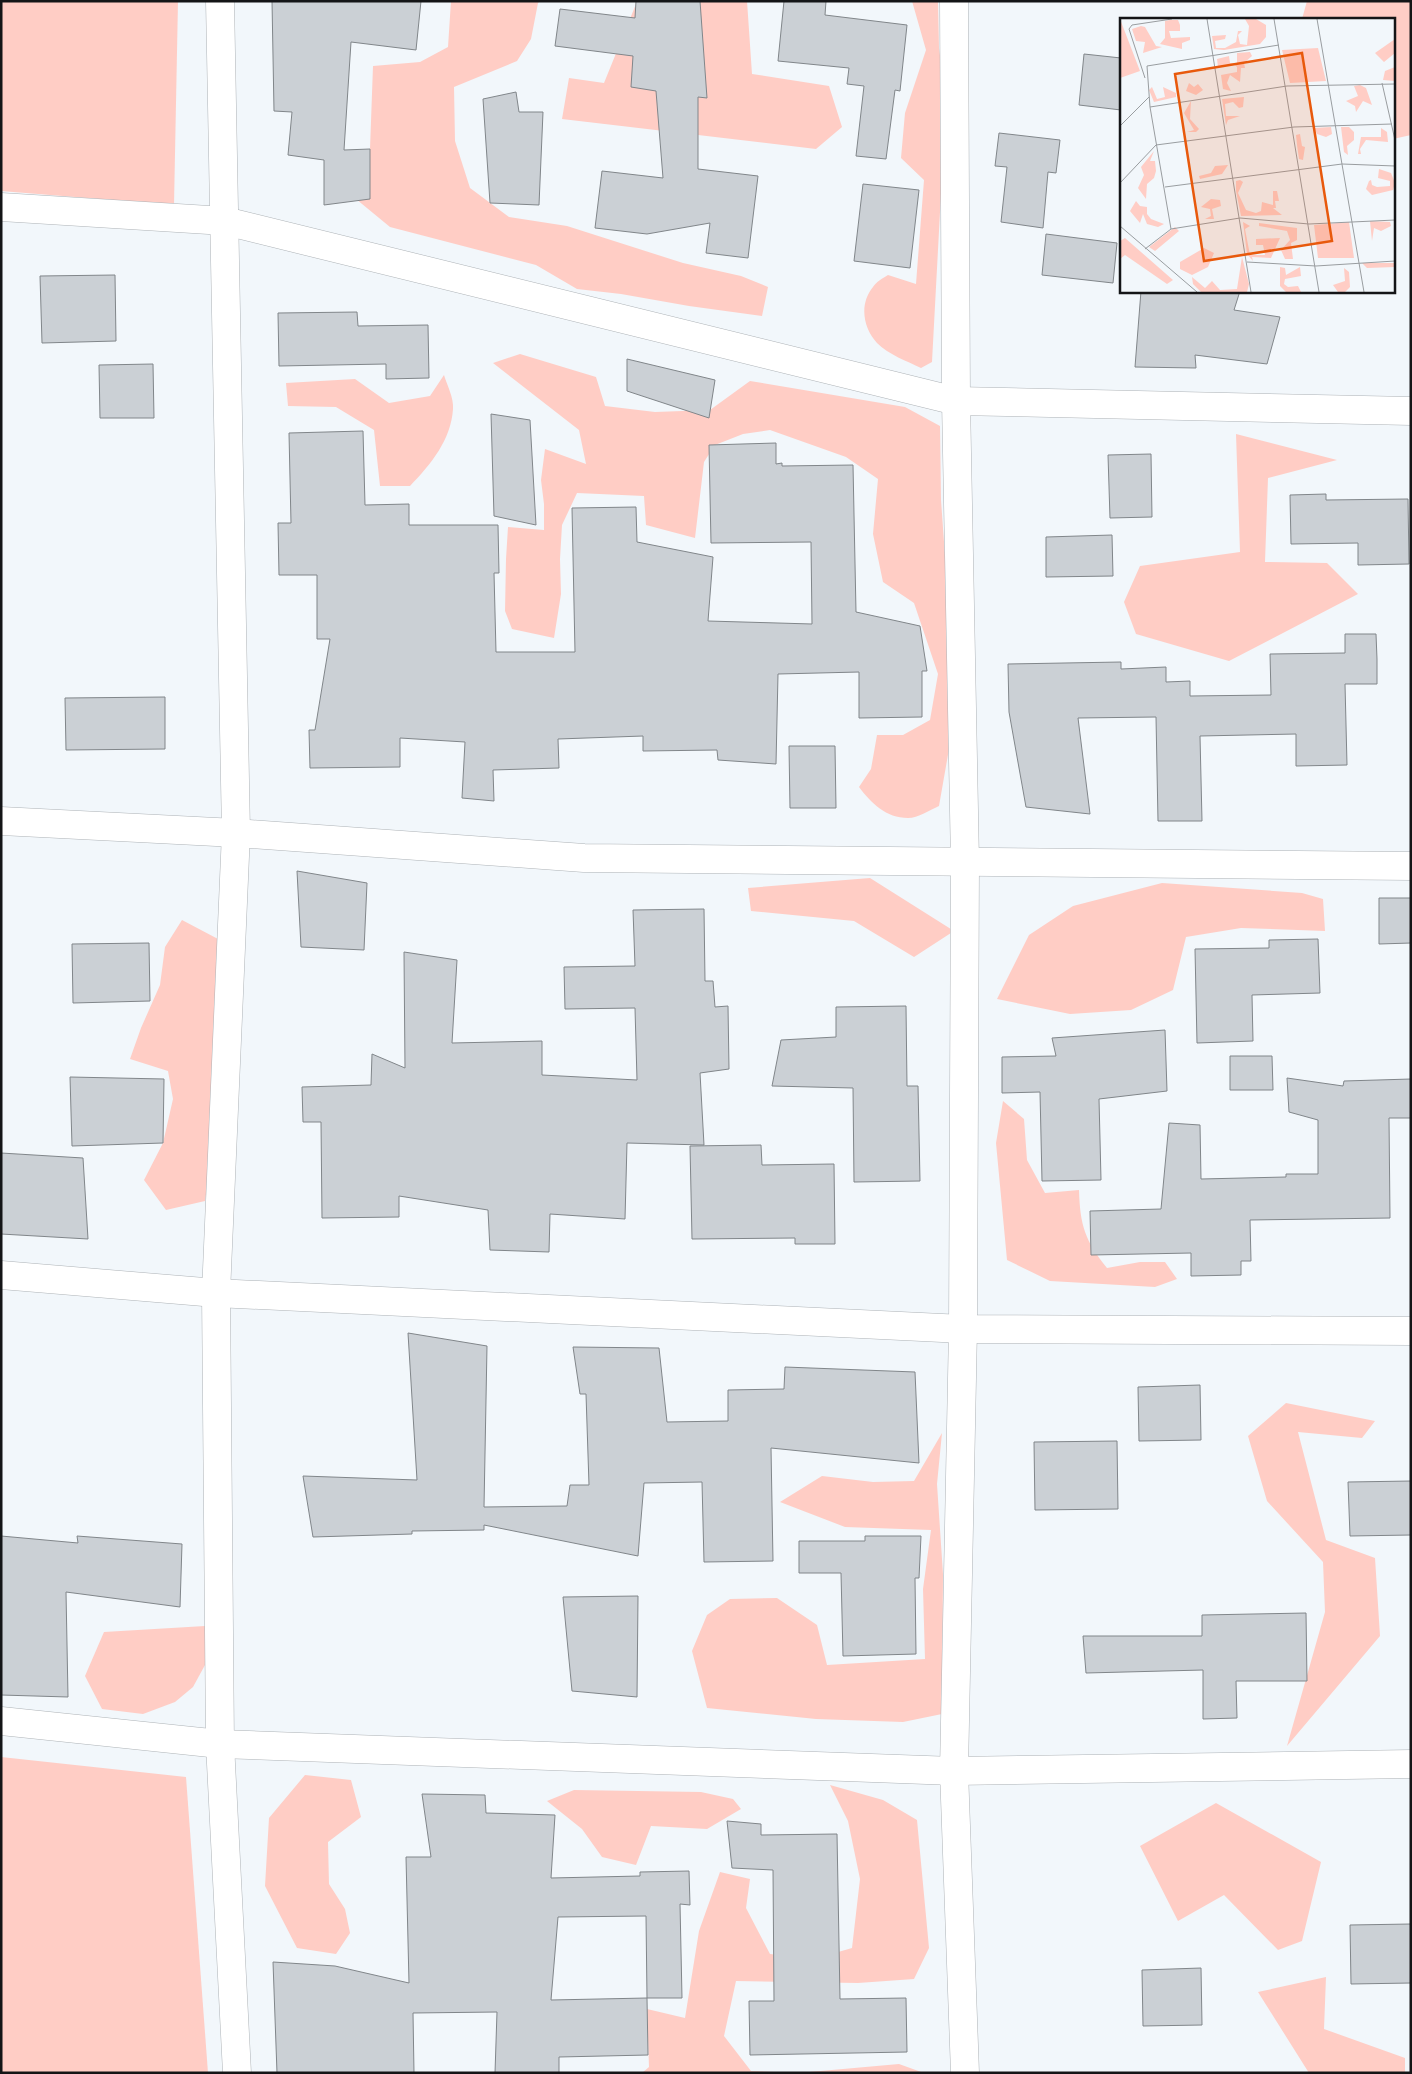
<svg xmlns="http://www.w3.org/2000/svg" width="1412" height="2074" viewBox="0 0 1412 2074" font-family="'Sofia Sans Condensed',sans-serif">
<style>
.green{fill:#ffcdc5}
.building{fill:#cbd0d5;stroke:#81868a}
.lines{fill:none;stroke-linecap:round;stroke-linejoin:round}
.minor-casing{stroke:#aeb3b7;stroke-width:29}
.minor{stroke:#fff;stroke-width:28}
.inset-road{fill:none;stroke:#999da0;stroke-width:1}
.view{fill:#e8590c;fill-opacity:0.15;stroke:#e8590c;stroke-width:2.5}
.inset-edge{fill:none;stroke:#141517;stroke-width:2.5}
</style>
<rect width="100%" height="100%" fill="#f2f7fb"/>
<g class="green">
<polygon points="1,1 178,1 174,205 1,191"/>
<polygon points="451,1 540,1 538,3 531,39 517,61 454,87 455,141 470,188 509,217 567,226 683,263 741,276 768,287 762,316 689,306 621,294 577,289 536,265 390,227 356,199 370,149 373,66 420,62 448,47"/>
<polygon points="654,1 747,1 752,74 829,86 842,127 816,149 562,119 569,78 604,83 636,4"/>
<path d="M912,1L938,2L939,48L946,100L932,362L921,368C907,361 889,355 877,343C863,328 859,304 873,287C876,282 883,278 888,275L916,284L924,180L901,158L905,113L926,50Z"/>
<polygon points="1307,1 1411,1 1411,135 1393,139 1393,19 1302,19"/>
<path d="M520,354L596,377L605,406L655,412L710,410L750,381L905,407L940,426L941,500L956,709L939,806C930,810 918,818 908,818C886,818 871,803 859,787L871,769L877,735H903L930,720L938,674L914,603L883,582L873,534L878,479L846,457L770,430L743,434L715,445L704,462L695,538L646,525L644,496L577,493L562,525L560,559L561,594L554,638L512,629L505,611L506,559L508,527L544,530V504L541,480L545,449L586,464L579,430L493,363Z"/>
<path d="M444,375C447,385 454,398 453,409C451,440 431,464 410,486H380L374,430L336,407L288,406L286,383L355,379L389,403L430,396Z"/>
<polygon points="1236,434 1337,460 1268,478 1265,562 1327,563 1358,594 1229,661 1136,634 1124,602 1140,566 1240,552"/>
<polygon points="870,878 954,931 914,957 854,921 751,911 748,888"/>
<polygon points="1162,883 1302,893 1323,899 1325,931 1241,928 1186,937 1173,990 1131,1010 1070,1014 997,999 1029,935 1073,906"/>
<polygon points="182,920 218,939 214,1142 205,1201 166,1210 144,1180 163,1143 173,1099 168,1071 130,1059 141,1028 160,985 165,947"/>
<path d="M1003,1101L1024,1119L1027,1160L1045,1193L1079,1190C1080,1225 1085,1241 1107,1268L1140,1262H1165L1177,1279L1155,1287L1050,1281L1007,1260L996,1143Z"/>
<polygon points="1286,1403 1375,1421 1362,1438 1298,1432 1326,1540 1375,1558 1380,1636 1287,1746 1325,1612 1323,1562 1267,1501 1248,1436"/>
<polygon points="942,1433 937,1484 943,1574 942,1714 903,1722 816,1719 707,1708 692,1651 707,1615 730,1599 777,1598 817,1625 827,1665 925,1659 923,1589 931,1530 845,1527 780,1502 822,1476 873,1482 914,1481"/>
<polygon points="205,1626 205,1665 193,1687 175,1702 143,1714 102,1709 85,1676 104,1632"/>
<polygon points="1,1757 186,1777 208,2073 1,2073"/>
<polygon points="305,1775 351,1780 361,1817 328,1842 329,1884 345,1909 350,1933 336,1954 297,1948 265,1886 269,1818"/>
<polygon points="830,1785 883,1800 917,1820 929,1948 914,1979 858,1983 736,1981 724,2036 751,2071 797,2073 642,2073 649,2067 647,2009 685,2018 699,1931 720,1872 750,1879 746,1908 770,1954 814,1959 852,1948 860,1879 848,1821"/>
<polygon points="574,1790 701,1792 733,1799 741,1809 707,1829 651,1826 636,1865 602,1857 582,1829 547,1801"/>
<polygon points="1216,1803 1321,1862 1302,1941 1278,1950 1224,1895 1178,1921 1140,1846"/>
<polygon points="1326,1977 1324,2029 1405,2058 1405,2073 1309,2073 1258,1992"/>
<polygon points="899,2064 924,2073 798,2073"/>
</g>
<g class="building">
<polygon points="272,1 421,1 416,50 351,42 344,150 370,149 370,199 324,205 324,160 288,155 292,112 274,111"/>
<polygon points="636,1 700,1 707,98 698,97 698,169 758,176 748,258 706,253 710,223 647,234 595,228 602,171 663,178 656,91 631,87 633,56 555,46 560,9 635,18"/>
<polygon points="784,1 826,1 825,15 907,25 900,91 895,90 886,159 856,156 864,86 847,84 849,68 778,61"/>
<polygon points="1084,54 1121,58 1121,110 1079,105"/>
<polygon points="516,92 519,112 543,112 539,205 490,203 483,99"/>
<polygon points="999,133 1060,140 1056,173 1048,172 1043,228 1001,222 1007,167 995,166"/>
<polygon points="863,184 919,190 910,268 854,261"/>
<polygon points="1046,234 1117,243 1113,283 1042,275"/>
<polygon points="115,275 116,341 42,343 40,276"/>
<polygon points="1141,291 1240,291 1234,310 1280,317 1267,364 1195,355 1196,368 1135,367"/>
<polygon points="357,312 358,326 428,325 429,378 386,379 386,364 279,366 278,313"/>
<polygon points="627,359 715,380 709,418 627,391"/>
<polygon points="153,364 154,418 100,418 99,365"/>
<polygon points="491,414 530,420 536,525 494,516"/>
<polygon points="363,431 365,505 409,504 409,525 498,525 499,573 494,573 496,652 575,652 572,508 636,507 637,542 713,557 708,621 812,624 811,542 711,543 709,445 776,443 776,464 782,463 782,466 853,465 856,612 920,626 927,671 922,671 922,717 859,718 859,672 778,674 776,764 718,760 717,750 643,751 643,736 558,739 559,768 493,770 494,801 462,798 465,742 400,738 400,767 310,768 309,730 315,730 330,639 317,639 317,575 279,575 278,523 291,523 289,433"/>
<polygon points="1151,454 1152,517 1110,518 1108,455"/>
<polygon points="1326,494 1326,500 1408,499 1409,564 1358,565 1358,543 1291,544 1290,495"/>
<polygon points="1112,535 1113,576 1046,577 1046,537"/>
<polygon points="1345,634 1376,634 1377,659 1377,684 1345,684 1347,765 1296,766 1296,734 1200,736 1202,821 1158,821 1156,717 1078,718 1090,814 1026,807 1009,712 1008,664 1121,662 1121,669 1166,667 1166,682 1190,681 1190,696 1271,695 1270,654 1345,653"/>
<polygon points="165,697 165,749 66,750 65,698"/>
<polygon points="789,746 835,746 836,808 790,808"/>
<polygon points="297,871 367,883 364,950 301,947"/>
<polygon points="1379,898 1411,898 1411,943 1379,944"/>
<polygon points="704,909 705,981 713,981 715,1007 728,1006 729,1069 700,1073 704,1145 627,1143 625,1219 550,1214 549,1252 490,1250 488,1210 399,1196 399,1217 322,1218 321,1122 303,1122 302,1087 371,1085 372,1054 405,1068 404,952 457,960 452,1043 542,1041 542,1075 637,1080 635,1008 565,1009 564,967 635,966 633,910"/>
<polygon points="1318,939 1320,993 1252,995 1253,1041 1197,1043 1195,949 1269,948 1269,940"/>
<polygon points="149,943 150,1001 73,1003 72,944"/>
<polygon points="906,1006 907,1086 918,1086 920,1181 854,1182 853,1088 772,1086 781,1040 836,1037 836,1007"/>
<polygon points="1165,1030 1167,1091 1099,1099 1101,1180 1042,1181 1040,1092 1002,1093 1002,1057 1056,1056 1052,1038"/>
<polygon points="1230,1056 1272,1056 1273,1090 1230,1090"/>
<polygon points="70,1077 164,1079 163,1143 72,1146"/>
<polygon points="1287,1078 1343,1086 1344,1081 1411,1079 1411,1118 1389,1118 1390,1218 1250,1220 1251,1261 1241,1261 1241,1275 1191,1276 1191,1253 1091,1255 1090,1211 1161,1209 1169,1123 1200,1125 1201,1179 1286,1177 1286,1174 1318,1174 1318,1120 1289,1112"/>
<polygon points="761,1145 762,1165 834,1164 835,1244 795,1244 795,1238 692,1239 690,1146"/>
<polygon points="1,1153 83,1158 88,1239 1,1234"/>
<polygon points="408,1333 487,1346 484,1507 567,1506 570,1485 589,1485 586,1394 580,1394 573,1347 659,1348 667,1422 728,1421 728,1390 784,1389 785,1367 915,1372 919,1463 771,1448 773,1561 704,1562 702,1482 644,1483 638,1556 484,1525 484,1530 412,1531 412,1534 313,1537 303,1476 417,1480"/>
<polygon points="1200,1385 1201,1440 1139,1441 1138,1387"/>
<polygon points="1117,1441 1118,1509 1035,1510 1034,1442"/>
<polygon points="1411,1481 1411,1535 1350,1536 1348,1482"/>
<polygon points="1,1536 78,1543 77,1536 182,1544 180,1607 66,1592 68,1697 1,1695"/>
<polygon points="865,1536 921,1536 919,1578 915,1578 916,1654 843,1656 841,1573 799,1573 799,1541 865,1541"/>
<polygon points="638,1596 637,1697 572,1691 563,1597"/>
<polygon points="1306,1613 1307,1681 1236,1681 1237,1718 1203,1719 1203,1670 1086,1673 1083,1636 1202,1636 1202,1615"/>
<polygon points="422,1794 485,1795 486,1813 555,1815 551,1878 640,1876 640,1872 689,1871 690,1905 680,1904 682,1998 647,1998 646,1916 558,1917 551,2000 647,1998 648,2055 559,2057 559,2073 495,2073 497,2012 413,2013 414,2073 277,2073 273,1962 335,1966 409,1983 406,1857 431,1857"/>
<polygon points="727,1821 761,1824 761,1835 837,1834 840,1999 906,1998 907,2052 750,2055 749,2001 774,2001 773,1870 732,1868"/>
<polygon points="1411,1924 1411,1983 1351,1984 1350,1925"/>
<polygon points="1201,1968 1202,2025 1143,2026 1142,1970"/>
</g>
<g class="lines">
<g class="minor-casing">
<g id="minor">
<polyline points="220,1 236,833 216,1293 220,1744 237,2073"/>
<polyline points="954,1 956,401 965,862 963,1329 954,1771 965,2073"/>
<polyline points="1,207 225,221 956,401 1411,411"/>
<polyline points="1,821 236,833 584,858 1411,866"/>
<polyline points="1,1275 216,1293 963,1329 1411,1331"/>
<polyline points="1,1721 220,1744 954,1771 1411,1764"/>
</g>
</g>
<use href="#minor" class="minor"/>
</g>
<g transform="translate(1120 18)">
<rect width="275" height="275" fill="#f2f7fb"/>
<path d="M0,1L20,53L0,60ZM125,1H136L146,7V19L140,26L104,32L94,31L92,18L106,17L105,21L95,23L96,30H105L116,24L118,13H122L118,17L120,26L127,27L129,8ZM50,2H58L60,7V13H49L51,20L70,19V22L62,25V31L40,26L45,20V3ZM21,8L25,9L36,28L42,29L23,35L25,24L16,23L12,11ZM275,21V35L264,44L255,35ZM198,30L206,63L170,65L162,32ZM130,34L132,38L124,45L125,50H121L120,64L110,57L107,65L111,73L103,71L101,57L117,54V49L114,46L98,49L97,41L109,38L110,45H117V35ZM275,49V63L263,62L265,53ZM69,65L74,69L78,66L83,72L76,77L66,73ZM240,67L246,70L252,87L243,83L236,94L235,88L226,83L238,78L234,68ZM32,69L37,81L45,79L43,69L56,75V79L34,84L29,72ZM124,79L123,89L119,90L113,84L105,86L106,98H120L108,102L106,107L102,81ZM71,83L70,101L79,111L76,114H67L74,112L64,95ZM211,109L212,116L206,119L197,116L194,110ZM221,109H229L234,114V122L227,128L228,137L224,134ZM261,110L267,114L268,124L246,122L240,131L241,136H238L241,119H261ZM180,116L182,128L185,129L183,142L179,141L177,127L176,117ZM34,133L30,143H35L36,153L34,160L27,166L26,181L18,170L24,157L21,149ZM108,147L102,156L80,161L79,158L91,155L95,148ZM259,151L271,155L275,165L273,172L252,177L246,171L249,163L251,162L252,167L257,169L270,168V163L258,160ZM120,162L123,164L118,175L126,192L136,195L141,193L142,184L153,187V173H157L159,183H155L156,190H153L162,197L121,198L116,173V163ZM91,181L100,182L101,188L92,191L94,201H85L91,198L90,191L81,189ZM16,183L20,188L27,189V196L31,201L44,206L38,209L27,206L23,196L20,205L10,193ZM250,203L270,204L271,208L261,213L254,210L252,223ZM123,204L130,208L125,211L130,237H145L143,227H136V221L160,220L151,240L132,239L133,243L127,236ZM229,204L234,240H198L194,207ZM139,205L177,210V222L171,225L173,241H165L161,232L170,222L167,213L139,208ZM55,209L59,213L35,233L29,229ZM5,220L53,262L47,266L5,237L0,241V223ZM84,230L94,235L88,249L72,257L60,251V244ZM122,239L129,266L127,274H81L73,266L72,259L85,270L92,263L100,272L117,271ZM242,245H275V249L247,250ZM160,249L165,250L166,257L180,249L181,258L165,261L164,266L168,269L178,268L181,274H166L160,268ZM224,250L229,254L230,269L225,274H218L213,267L225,263Z" fill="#ffcdc5"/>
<path class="inset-road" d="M87,1L131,274M154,1L199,274M197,1L244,274M25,60L9,11L12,7L52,1M262,65L275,122M30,89L167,68L275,66M0,108L29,79M0,165L36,127L174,109L272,106M45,169L222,146L275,148M0,208L77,274M51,211L30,89L27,48L159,27M25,231L51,211L120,200L189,206L275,202M127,244L196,248L275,243"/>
<path class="view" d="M182,35L212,223L84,243L55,56Z"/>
<rect width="275" height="275" class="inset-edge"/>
</g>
<rect width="1412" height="2074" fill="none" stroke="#141517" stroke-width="5"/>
</svg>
